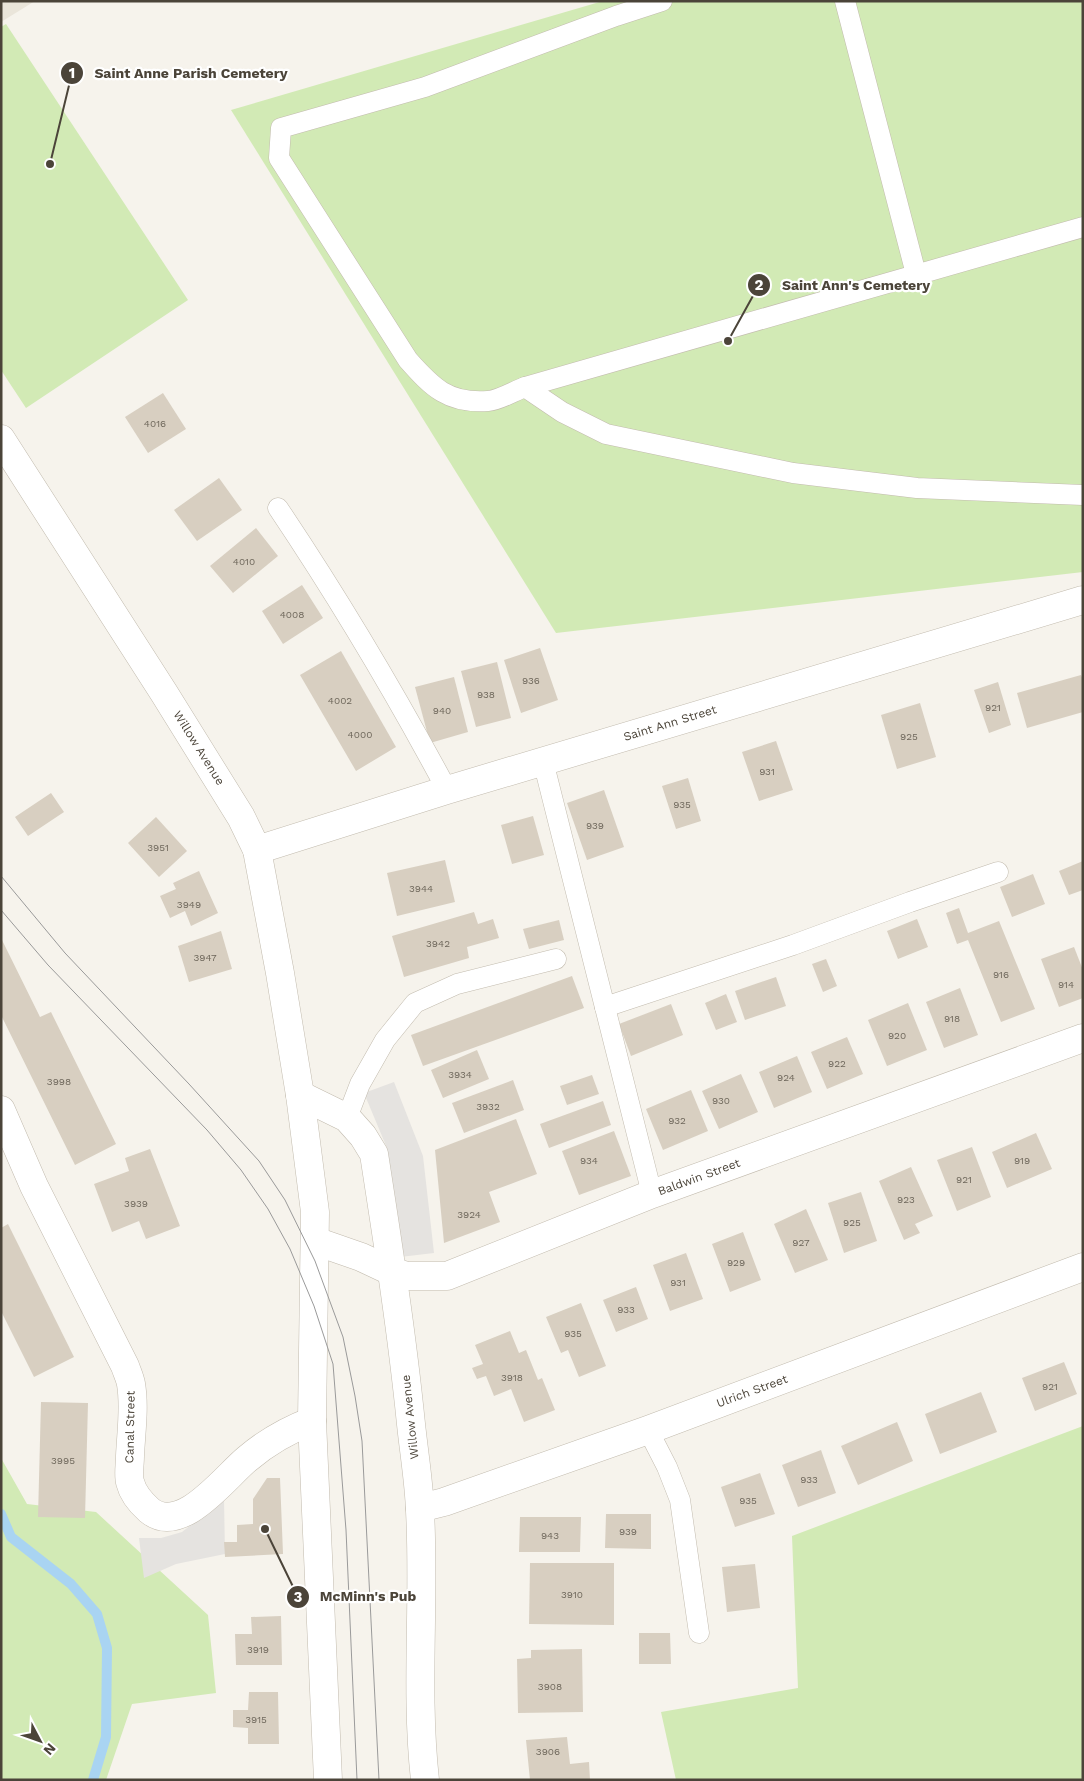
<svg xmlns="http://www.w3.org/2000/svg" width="1084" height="1781" viewBox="0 0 1084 1781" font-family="'Work Sans',sans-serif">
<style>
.residential{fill:#eae5da}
.green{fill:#d2eab5}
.parking{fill:#e5e3e0}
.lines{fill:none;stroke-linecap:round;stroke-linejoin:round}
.stream{stroke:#a9d4f2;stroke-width:10}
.building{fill:#d8cfc1}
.service-casing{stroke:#c2bbae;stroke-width:21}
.minor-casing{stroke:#c2bbae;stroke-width:29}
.service{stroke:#fff;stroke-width:20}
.minor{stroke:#fff;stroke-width:28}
.tram{stroke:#9a9a9a;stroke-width:1}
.labels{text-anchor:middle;stroke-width:4.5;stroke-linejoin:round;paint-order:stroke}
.number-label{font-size:10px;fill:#6e675b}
.street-label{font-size:12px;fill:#4b4439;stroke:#fff}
.leader{fill:none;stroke:#4b4439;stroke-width:2}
.callout-dot{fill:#4b4439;stroke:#fff;stroke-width:2}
.mark-label{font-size:15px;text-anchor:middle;font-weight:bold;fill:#fff}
.callout-label{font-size:14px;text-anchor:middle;font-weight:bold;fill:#4b4439;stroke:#fff;stroke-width:4.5;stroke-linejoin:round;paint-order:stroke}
</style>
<rect width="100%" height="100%" fill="#f6f3ec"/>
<polygon class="residential" points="1,1 35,1 1,22"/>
<g class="green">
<polygon points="603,1 1083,1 1083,572 556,633 231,110"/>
<polygon points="6,24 188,300 26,408 1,370 1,27"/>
<polygon points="1083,1426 1083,1780 676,1780 661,1712 798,1688 792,1536"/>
<polygon points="1,1458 27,1504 96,1512 208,1615 216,1693 132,1704 106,1780 1,1780"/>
</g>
<g class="parking">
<polygon points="394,1082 423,1156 434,1253 400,1257 387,1148 364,1093"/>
<polygon points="224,1499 225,1554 176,1564 144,1578 139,1538 161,1538 182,1532"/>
</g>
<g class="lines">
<polyline class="stream" points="1,1514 11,1537 71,1584 97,1614 107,1648 106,1737 93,1780"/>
</g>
<g class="building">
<polygon points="163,393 186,429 148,453 125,417"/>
<polygon points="219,478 242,510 197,541 174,510"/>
<polygon points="256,528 278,556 233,593 210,566"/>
<polygon points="302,585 323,618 283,644 262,611"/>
<polygon points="540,648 558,700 521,713 504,660"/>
<polygon points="341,651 396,747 356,771 300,675"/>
<polygon points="497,662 511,718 476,727 461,671"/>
<polygon points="1081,675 1083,680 1083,712 1027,728 1017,693"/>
<polygon points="454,677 468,732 430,743 415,687"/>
<polygon points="998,682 1011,725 989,733 974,690"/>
<polygon points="920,703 936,757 897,769 881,715"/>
<polygon points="776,741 793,790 759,801 742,752"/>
<polygon points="688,778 701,821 676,829 662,786"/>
<polygon points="604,790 624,847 587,860 567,803"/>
<polygon points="51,793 64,812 28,836 15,817"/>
<polygon points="533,816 544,855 512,864 501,825"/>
<polygon points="156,817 187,851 159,877 128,843"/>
<polygon points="445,860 455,902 397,916 387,873"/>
<polygon points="1083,861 1083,890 1069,895 1059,871"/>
<polygon points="199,871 218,913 191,926 185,911 170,918 160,896 176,889 173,883"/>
<polygon points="1033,874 1045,904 1012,917 1000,887"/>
<polygon points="959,908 968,933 999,921 1035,1009 1001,1022 968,940 957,944 946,913"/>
<polygon points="474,912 478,924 493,919 499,938 467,947 469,958 404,977 392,936"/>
<polygon points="917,919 928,947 898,959 887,931"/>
<polygon points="559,920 564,940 529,949 523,929"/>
<polygon points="221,931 232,969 189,982 178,946"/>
<polygon points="1,938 40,1017 51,1012 116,1144 75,1165 1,1015"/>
<polygon points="1074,947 1083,970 1083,998 1059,1007 1041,959"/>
<polygon points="826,959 837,986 823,992 812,964"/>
<polygon points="572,976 584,1008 423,1066 411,1035"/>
<polygon points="776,977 786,1006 745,1020 735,991"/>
<polygon points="960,988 978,1035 944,1048 926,1002"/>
<polygon points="726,994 737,1022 716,1030 705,1003"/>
<polygon points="908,1003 927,1050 887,1066 868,1020"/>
<polygon points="671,1004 683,1035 631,1056 619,1024"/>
<polygon points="847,1037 863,1074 827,1089 811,1052"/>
<polygon points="477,1050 489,1079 443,1098 431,1070"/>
<polygon points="797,1056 812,1092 774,1108 759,1072"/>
<polygon points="741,1074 758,1112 719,1129 702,1091"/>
<polygon points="592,1075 599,1094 567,1105 560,1086"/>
<polygon points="513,1080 524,1110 464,1133 452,1103"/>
<polygon points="691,1090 708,1131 663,1150 646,1109"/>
<polygon points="603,1101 611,1125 549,1148 540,1124"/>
<polygon points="516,1119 537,1174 489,1192 500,1222 444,1243 435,1150"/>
<polygon points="614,1131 631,1176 579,1195 562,1151"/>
<polygon points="1036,1133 1052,1169 1007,1188 992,1152"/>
<polygon points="972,1147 991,1197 957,1211 937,1160"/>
<polygon points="150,1149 180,1226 146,1239 139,1221 112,1232 94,1184 129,1171 125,1158"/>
<polygon points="911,1167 933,1216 915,1224 920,1233 904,1240 879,1181"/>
<polygon points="861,1192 877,1241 844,1253 828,1203"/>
<polygon points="806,1209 828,1260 795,1273 774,1224"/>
<polygon points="8,1224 74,1357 34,1377 1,1311 1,1228"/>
<polygon points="743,1232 761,1280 730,1292 712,1244"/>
<polygon points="686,1253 703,1299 670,1311 653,1265"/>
<polygon points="636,1287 648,1319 616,1332 603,1300"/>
<polygon points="581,1303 606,1366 579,1377 568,1350 561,1353 546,1317"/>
<polygon points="510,1331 519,1353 526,1350 538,1380 542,1378 555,1410 524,1422 511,1389 494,1396 486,1376 477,1379 472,1368 483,1364 475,1345"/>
<polygon points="1064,1362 1077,1394 1035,1411 1022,1378"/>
<polygon points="981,1392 997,1432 940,1454 925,1414"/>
<polygon points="41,1402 88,1403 85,1518 38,1517"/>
<polygon points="897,1422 913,1461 858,1485 841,1446"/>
<polygon points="821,1450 836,1493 798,1507 782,1465"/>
<polygon points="760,1473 775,1514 735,1527 721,1487"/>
<polygon points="267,1478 280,1478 283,1554 225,1557 224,1542 237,1542 237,1525 253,1524 253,1499"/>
<polygon points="606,1514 651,1514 651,1549 605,1548"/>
<polygon points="520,1517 581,1517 580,1552 519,1552"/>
<polygon points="530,1563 614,1563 614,1625 529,1624"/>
<polygon points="755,1564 760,1608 727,1612 722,1567"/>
<polygon points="281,1616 282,1665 236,1665 235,1634 252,1634 251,1617"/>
<polygon points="639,1633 670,1633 671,1664 639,1664"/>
<polygon points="582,1649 583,1712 518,1713 517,1659 531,1658 531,1650"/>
<polygon points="249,1692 278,1692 279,1744 248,1744 248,1728 233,1727 233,1710 248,1710"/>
<polygon points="567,1737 570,1764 589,1762 590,1780 530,1780 526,1740"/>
</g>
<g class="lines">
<g class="service-casing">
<g id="service">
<path d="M662,1L616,16L425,87L281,128L279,158L408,360C432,387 448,404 488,401C500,400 514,391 525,387L1083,227"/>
<polyline points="845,1 916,274"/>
<polyline points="525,387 562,412 606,434 793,473 917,488 1083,495"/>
<path d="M278,508C339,599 395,693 447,790"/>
<polyline points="543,761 652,1194"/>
<polyline points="605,1007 793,945 910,902 998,872"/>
<polyline points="347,1118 360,1084 385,1040 415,1003 457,984 556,959"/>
<polyline points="648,1430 667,1467 680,1500 699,1633"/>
</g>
</g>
<g class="minor-casing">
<g id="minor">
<polyline points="1,439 164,693 241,817 257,850 280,973 300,1095 315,1212 312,1421 328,1780"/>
<polyline points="257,850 447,790 1083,600"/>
<path d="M300,1095L347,1118L363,1136L374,1154C388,1244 402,1334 411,1424C414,1453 419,1482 420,1511C425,1601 415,1691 425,1780"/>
<path d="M1,1110L34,1186L125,1366C127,1372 130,1378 131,1384C135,1407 131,1433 130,1456C130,1464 128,1475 130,1482C133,1494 140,1502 149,1510C181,1537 225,1477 247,1459C267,1442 288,1430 312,1421"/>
<polyline points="315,1241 361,1257 393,1272 407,1276 447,1276 652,1194 1083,1038"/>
<polyline points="420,1508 444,1502 648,1430 1083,1267"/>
</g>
</g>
<use href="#service" class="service"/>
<use href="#minor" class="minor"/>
<g class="tram">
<polyline points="1,876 65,953 189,1084 259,1161 285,1200 315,1261 343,1337 355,1396 362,1441 379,1780"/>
<polyline points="1,910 48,965 207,1130 241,1170 268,1209 290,1249 314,1306 333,1364 346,1530 357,1780"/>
</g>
</g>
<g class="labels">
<g class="number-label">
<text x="155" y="427">4016</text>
<text x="244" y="565">4010</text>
<text x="292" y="618">4008</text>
<text x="531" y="684">936</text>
<text x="486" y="698">938</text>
<text x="340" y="704">4002</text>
<text x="993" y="711">921</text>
<text x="442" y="714">940</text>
<text x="360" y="738">4000</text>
<text x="909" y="740">925</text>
<text x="767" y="775">931</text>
<text x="682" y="808">935</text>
<text x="595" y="829">939</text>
<text x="158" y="851">3951</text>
<text x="421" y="892">3944</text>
<text x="189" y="908">3949</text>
<text x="438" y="947">3942</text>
<text x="205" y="961">3947</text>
<text x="1001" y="978">916</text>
<text x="1066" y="988">914</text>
<text x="952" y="1022">918</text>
<text x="897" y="1039">920</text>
<text x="837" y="1067">922</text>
<text x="460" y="1078">3934</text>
<text x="786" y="1081">924</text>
<text x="59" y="1085">3998</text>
<text x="721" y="1104">930</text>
<text x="488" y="1110">3932</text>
<text x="677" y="1124">932</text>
<text x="589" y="1164">934</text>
<text x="1022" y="1164">919</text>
<text x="964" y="1183">921</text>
<text x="906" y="1203">923</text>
<text x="136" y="1207">3939</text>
<text x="469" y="1218">3924</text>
<text x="852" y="1226">925</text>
<text x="801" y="1246">927</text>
<text x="736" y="1266">929</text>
<text x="678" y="1286">931</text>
<text x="626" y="1313">933</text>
<text x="573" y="1337">935</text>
<text x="512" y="1381">3918</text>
<text x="1050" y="1390">921</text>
<text x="63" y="1464">3995</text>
<text x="809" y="1483">933</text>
<text x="748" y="1504">935</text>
<text x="628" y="1535">939</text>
<text x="550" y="1539">943</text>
<text x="572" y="1598">3910</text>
<text x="258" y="1653">3919</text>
<text x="550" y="1690">3908</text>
<text x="256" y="1723">3915</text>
<text x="548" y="1755">3906</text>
</g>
<g class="street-label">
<text transform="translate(670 723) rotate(-17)" y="4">Saint Ann Street</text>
<text transform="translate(199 748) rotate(58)" y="4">Willow Avenue</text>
<text transform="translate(699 1177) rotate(-20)" y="4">Baldwin Street</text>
<text transform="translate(752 1391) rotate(-20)" y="4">Ulrich Street</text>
<text transform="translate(410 1417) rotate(-96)" y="4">Willow Avenue</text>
<text transform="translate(130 1427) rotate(-89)" y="4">Canal Street</text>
</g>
</g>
<path class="leader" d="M50 164L72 73M728 341L759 285M265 1529L298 1597"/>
<g class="callout-dot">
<circle cx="50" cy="164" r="5"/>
<circle cx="728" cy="341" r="5"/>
<circle cx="265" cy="1529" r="5"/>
<circle cx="72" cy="73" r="12"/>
<circle cx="759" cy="285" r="12"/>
<circle cx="298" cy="1597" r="12"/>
</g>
<g class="mark-label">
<text x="72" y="78">1</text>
<text x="759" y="290">2</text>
<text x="298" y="1602">3</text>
</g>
<g class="callout-label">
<text x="191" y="78">Saint Anne Parish Cemetery</text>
<text x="856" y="290">Saint Ann's Cemetery</text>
<text x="368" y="1601">McMinn's Pub</text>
</g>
<rect width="1084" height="1781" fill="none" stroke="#4b4439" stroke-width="5"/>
<g transform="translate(40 1741) rotate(131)" stroke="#ffffff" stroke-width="4" paint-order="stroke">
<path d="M0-4L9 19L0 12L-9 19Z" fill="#4b4439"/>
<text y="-8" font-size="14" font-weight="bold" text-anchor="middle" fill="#4b4439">N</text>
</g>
</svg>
